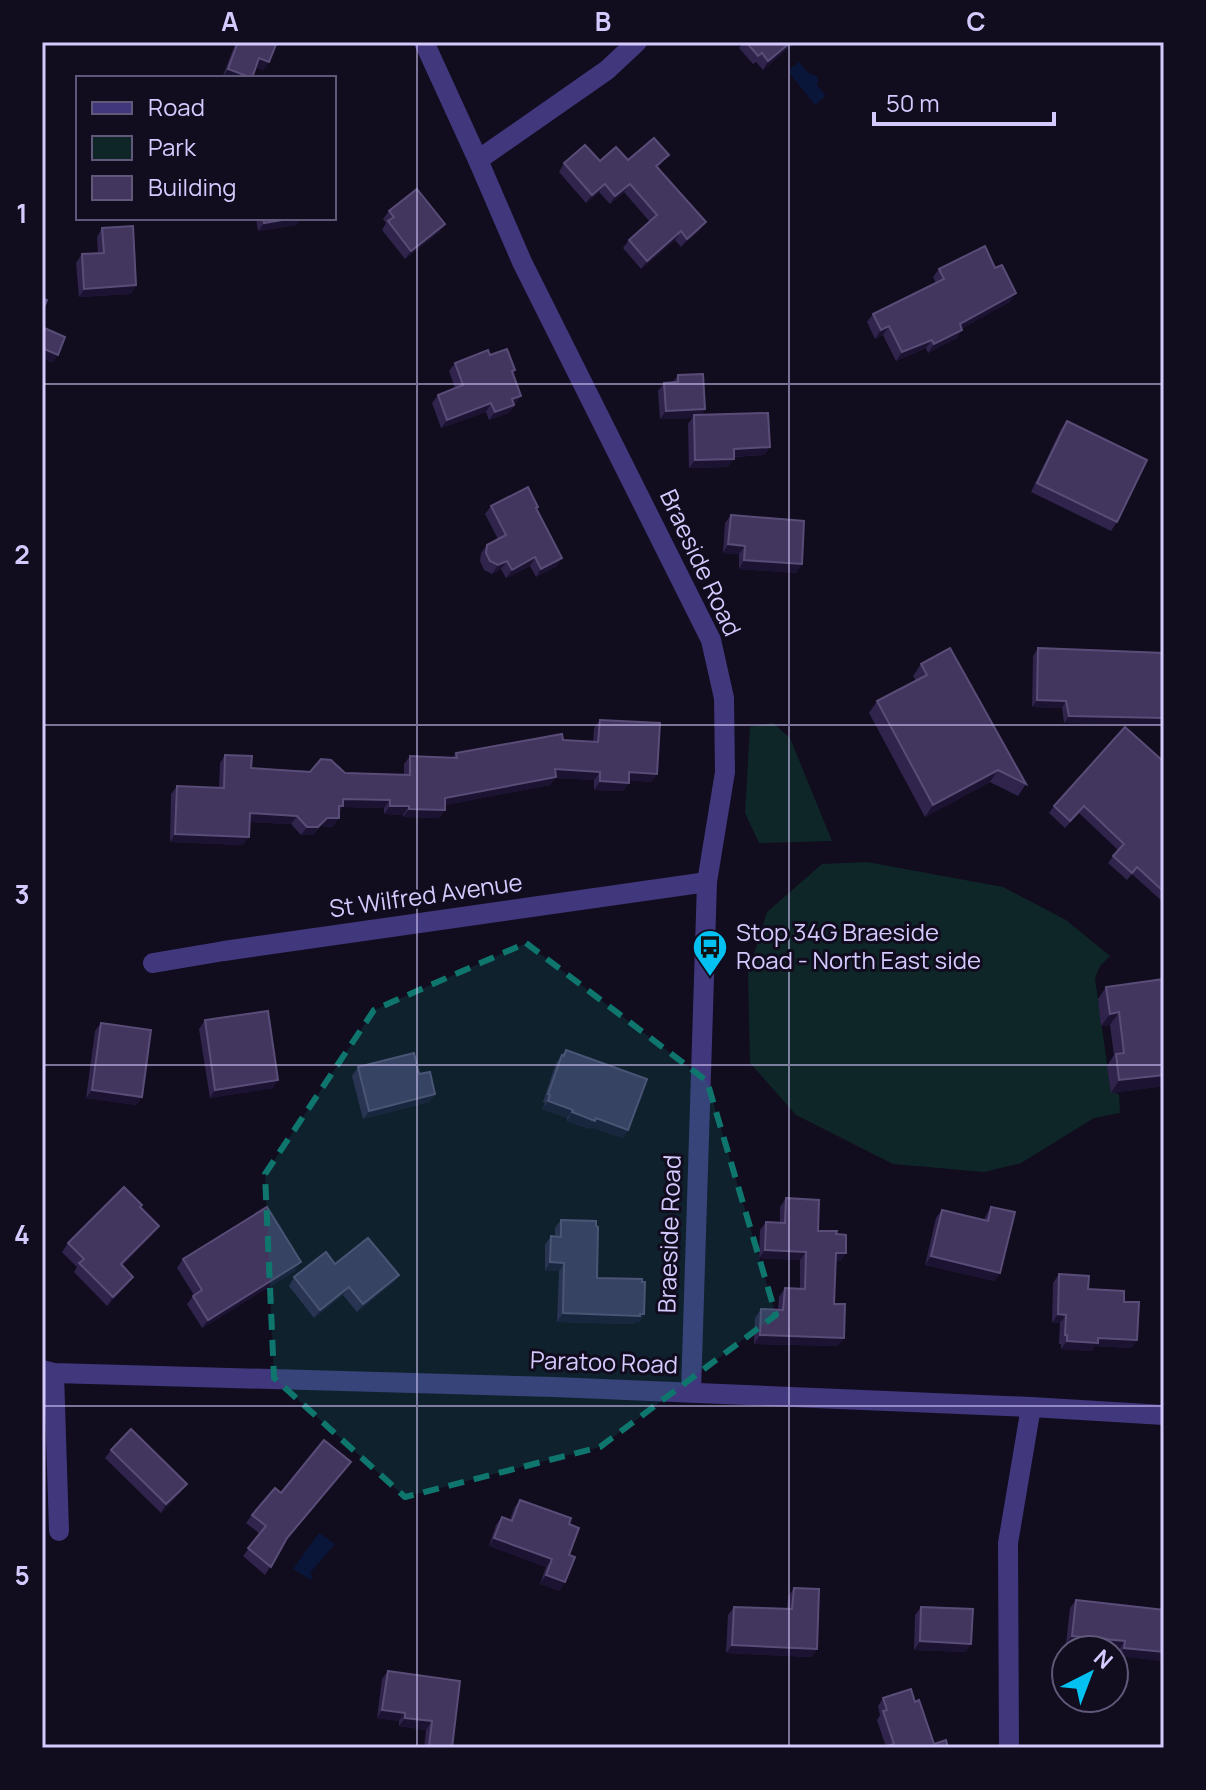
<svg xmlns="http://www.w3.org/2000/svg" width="1206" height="1790" viewBox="0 0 1206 1790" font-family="Manrope,sans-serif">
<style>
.green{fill:#0f2628}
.water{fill:#09163a}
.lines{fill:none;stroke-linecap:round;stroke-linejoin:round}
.minor{stroke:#41377d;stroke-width:20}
.wall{fill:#30244c}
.shaded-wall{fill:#1c1332}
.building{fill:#42365f;stroke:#594d78;stroke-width:2}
.marked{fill:#0f766e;fill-opacity:0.2;stroke:#0f766e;stroke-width:6;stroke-dasharray:16 10;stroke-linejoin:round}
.grid{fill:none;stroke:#d5cafe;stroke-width:2;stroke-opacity:0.55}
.labels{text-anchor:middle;stroke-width:6;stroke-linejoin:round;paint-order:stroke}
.street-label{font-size:24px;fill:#d5cafe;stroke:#110c1e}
.poi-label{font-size:24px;fill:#d5cafe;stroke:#110c1e;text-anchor:start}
.neatline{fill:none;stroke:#d5cafe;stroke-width:3}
.grid-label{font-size:26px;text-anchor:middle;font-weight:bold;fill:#d5cafe}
</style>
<rect width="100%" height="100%" fill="#110c1e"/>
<g class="green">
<polygon points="773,723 790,738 832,841 759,843 745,813 750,727"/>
<polygon points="867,862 1003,887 1066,920 1110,956 1100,966 1095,978 1111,1092 1119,1094 1120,1113 1094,1118 1021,1163 984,1172 893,1164 796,1115 750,1063 748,973 767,912 822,864"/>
</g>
<g class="water">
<polygon points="799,62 808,73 817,76 818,80 817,85 826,96 815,105 788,71"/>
<polygon points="319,1533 335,1544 310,1573 313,1577 311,1580 293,1569"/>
</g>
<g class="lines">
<g class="minor">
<polyline points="424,42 478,160 522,262 711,640 724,698 725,772 707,882 691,1392"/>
<polyline points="478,160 607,70 637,42"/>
<polyline points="153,963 224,951 707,882"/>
<polyline points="42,1370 54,1373 554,1387 1031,1407 1164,1415"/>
<polyline points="54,1373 59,1531"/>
<polyline points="1009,1748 1008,1543 1031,1407"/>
</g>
</g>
<g class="wall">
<polygon points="236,42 277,42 269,62 263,70 256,67 222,78"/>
<polygon points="740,42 795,42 763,70 756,62 753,64 739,48 742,44"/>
<polygon points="669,155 658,167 700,230 681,247 675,240 641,269 623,248 629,240 650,222 624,192 610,204 599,192 586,203 559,172 564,163 628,160"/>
<polygon points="389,211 445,224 439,232 405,259 382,230 386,223 383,219"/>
<polygon points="256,218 301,218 296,225 258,231"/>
<polygon points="102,228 136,285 131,294 79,297 76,263 82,254 98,254 97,237"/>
<polygon points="939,269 1010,302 962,328 957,338 928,353 926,348 896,361 883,335 875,339 867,322 873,314 936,283 933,277"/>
<polygon points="490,355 513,373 516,404 508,413 489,420 486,412 441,428 432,403 438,395 455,388 449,371 455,363"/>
<polygon points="678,375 705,409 701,415 770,447 764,455 734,457 728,467 689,468 688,424 692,418 660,419 658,391 664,383 673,382"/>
<polygon points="1067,421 1117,522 1111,531 1031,492 1061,429"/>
<polygon points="491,506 538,507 536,510 557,566 536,577 530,566 506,578 501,569 492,574 484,570 480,561 481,553 487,545 498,539 485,514"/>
<polygon points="731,515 802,564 796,573 739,569 739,554 723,553 725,523"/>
<polygon points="1038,648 1164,653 1164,725 1064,723 1062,708 1032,707 1033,656"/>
<polygon points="921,664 1026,784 1018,796 990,782 925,817 869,713 877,701 916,681 913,676"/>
<polygon points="600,720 657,774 651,782 629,780 629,783 623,791 594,790 594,780 555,778 550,785 445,805 445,810 439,818 403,817 403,815 384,814 384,808 342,807 333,827 321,826 312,835 301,835 291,824 250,822 243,845 170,842 171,794 177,786 219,788 220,763 225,755 251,768 404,775 404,764 410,756 453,757 456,753 563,740 593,742 594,728"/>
<polygon points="1164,762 1164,903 1132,874 1127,880 1108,863 1118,850 1079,813 1065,828 1049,813 1054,806"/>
<polygon points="1106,987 1164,1086 1111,1093 1107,1066 1114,1055 1110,1025 1101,1026 1098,999"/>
<polygon points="205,1020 273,1088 210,1098 199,1029"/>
<polygon points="101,1023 142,1097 136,1105 86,1098 95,1031"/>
<polygon points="566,1050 623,1138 591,1127 590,1129 567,1121 567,1118 542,1109 545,1103 543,1102 556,1063"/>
<polygon points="358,1067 419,1074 435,1094 429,1102 363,1119 352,1076"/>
<polygon points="786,1198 818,1231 836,1234 846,1253 840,1261 835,1261 834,1304 838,1346 754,1344 755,1318 761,1309 778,1310 779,1297 785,1288 800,1289 800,1260 759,1258 760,1230 766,1222 780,1223 780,1207"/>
<polygon points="141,1207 153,1234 122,1266 133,1277 127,1285 107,1306 74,1272 77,1267 62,1252 68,1243"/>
<polygon points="991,1207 1000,1273 994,1281 925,1265 936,1218 942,1210 984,1220 986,1215"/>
<polygon points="561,1220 597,1278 644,1314 639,1322 635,1322 634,1324 557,1322 559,1271 545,1271 545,1245 551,1236 555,1236 555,1228"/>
<polygon points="183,1259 295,1271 202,1328 187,1304 194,1295 177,1268"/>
<polygon points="1059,1274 1088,1289 1124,1302 1137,1340 1131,1348 1095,1346 1092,1351 1061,1349 1061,1344 1059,1344 1060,1323 1052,1323 1053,1283"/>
<polygon points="399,1275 393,1283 357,1312 343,1295 314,1318 289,1286 294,1277"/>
<polygon points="111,1450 181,1492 161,1513 105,1458"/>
<polygon points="351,1462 285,1542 265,1575 243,1556 260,1534 246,1523 252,1515 281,1493"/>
<polygon points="520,1500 569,1524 569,1555 560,1591 540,1584 546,1567 489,1546 496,1525 502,1517 510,1520 514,1508"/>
<polygon points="794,1588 817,1649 811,1657 726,1653 728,1615 734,1607 787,1609 788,1597"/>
<polygon points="1076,1600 1164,1610 1164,1661 1118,1656 1119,1650 1066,1644 1070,1608"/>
<polygon points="921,1607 971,1644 965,1652 914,1650 915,1615"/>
<polygon points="388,1671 460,1681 452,1748 424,1748 426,1730 399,1726 399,1721 377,1718 382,1679"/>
<polygon points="883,1698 915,1702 934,1744 948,1748 886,1747 877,1720 880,1715 878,1706"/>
</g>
<g class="shaded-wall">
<polygon points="791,42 795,42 763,70 768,61"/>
<polygon points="259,58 269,62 263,70 253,67"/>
<polygon points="228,69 249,78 222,78"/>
<polygon points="605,184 599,192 586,203 592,195"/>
<polygon points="630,184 624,192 610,204 615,196"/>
<polygon points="294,218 301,218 296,225 258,231 264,223"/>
<polygon points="706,222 700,230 681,247 687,239"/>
<polygon points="445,224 439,232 405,259 411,251"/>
<polygon points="681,231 675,240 641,269 647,261"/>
<polygon points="136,285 131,294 79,297 84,289"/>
<polygon points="1016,293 1010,302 954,333 960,324"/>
<polygon points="889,326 883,335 875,339 881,330"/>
<polygon points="962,330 957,338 928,353 934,344"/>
<polygon points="932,340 926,348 896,361 902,352"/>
<polygon points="42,348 58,355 53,363 42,359"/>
<polygon points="521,396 516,404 506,408 512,399"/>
<polygon points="491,403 486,412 441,428 447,420"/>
<polygon points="514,405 508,413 489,420 495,412"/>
<polygon points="705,409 699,418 694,415 692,418 660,419 666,411"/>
<polygon points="770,447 764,455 728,457 734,449"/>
<polygon points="734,459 728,467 689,468 695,460"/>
<polygon points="728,544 745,546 739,554 723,553"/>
<polygon points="535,557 530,566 506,578 512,570"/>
<polygon points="562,558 557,566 536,577 541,569"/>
<polygon points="744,560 802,564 796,573 739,569"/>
<polygon points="507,561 501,569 492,574 498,565"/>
<polygon points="1037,700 1066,701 1062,708 1032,707"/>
<polygon points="1069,716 1164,718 1164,725 1064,723"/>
<polygon points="555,769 600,772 594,780 555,778 550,785 440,806 445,798"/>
<polygon points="998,770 990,782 925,817 933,805"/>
<polygon points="629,772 657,774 651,782 624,780"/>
<polygon points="600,781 629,783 623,791 594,790"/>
<polygon points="343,799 390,800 384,808 342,807 337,814 333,814"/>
<polygon points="390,806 409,806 403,815 384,814"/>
<polygon points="409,809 445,810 439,818 403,817"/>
<polygon points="250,813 297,816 291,824 244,822"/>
<polygon points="327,818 339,818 333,827 321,826 312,835 301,835 307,827"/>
<polygon points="175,834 249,837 243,845 170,842"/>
<polygon points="1119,1012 1110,1025 1101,1026 1110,1014"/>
<polygon points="1164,1075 1164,1086 1111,1093 1119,1080"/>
<polygon points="278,1080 273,1088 210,1098 215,1090"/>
<polygon points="92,1090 142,1097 136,1105 86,1098"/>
<polygon points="435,1094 429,1102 363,1119 369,1111"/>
<polygon points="548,1101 573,1110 567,1118 542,1109"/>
<polygon points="572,1112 596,1118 628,1130 623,1138 591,1127 590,1129 567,1121"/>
<polygon points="159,1226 153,1234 115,1273 121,1264"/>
<polygon points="765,1250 806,1252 800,1260 759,1258"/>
<polygon points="836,1253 846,1253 840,1261 830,1261"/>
<polygon points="931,1256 1000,1273 994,1281 925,1265"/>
<polygon points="301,1262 295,1271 202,1328 208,1320"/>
<polygon points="550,1262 564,1263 559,1271 545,1271"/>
<polygon points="399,1275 393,1283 357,1312 363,1304"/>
<polygon points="133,1277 127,1285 107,1306 113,1297"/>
<polygon points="349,1287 343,1295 314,1318 320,1310"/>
<polygon points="563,1313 640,1314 644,1314 639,1322 635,1322 634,1324 557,1322"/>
<polygon points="1058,1314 1066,1315 1060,1323 1052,1323"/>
<polygon points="760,1335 844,1338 838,1346 754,1344"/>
<polygon points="1098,1338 1137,1340 1131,1348 1095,1346 1092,1351 1061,1349 1067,1341"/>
<polygon points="351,1462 345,1471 281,1546 287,1538"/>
<polygon points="187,1484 181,1492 161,1513 166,1504"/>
<polygon points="494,1538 552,1559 546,1567 489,1546"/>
<polygon points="546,1575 565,1582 560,1591 540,1584"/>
<polygon points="1072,1636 1125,1641 1119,1650 1066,1644"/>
<polygon points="920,1641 971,1644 965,1652 914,1650"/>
<polygon points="732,1645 817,1649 811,1657 726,1653"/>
<polygon points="1124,1648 1164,1652 1164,1661 1118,1656"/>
<polygon points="382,1710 405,1713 399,1721 377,1718"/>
<polygon points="405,1718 432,1721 426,1730 399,1726"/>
</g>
<g class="building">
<polygon points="238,42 277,42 269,62 259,58 252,78 228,69"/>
<polygon points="746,42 791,42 768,61 762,53 758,56"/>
<polygon points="654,138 669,155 656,166 706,222 687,239 681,231 647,261 629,240 657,215 630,184 615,196 605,184 592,195 564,163 585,145 600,161 616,147 628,160"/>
<polygon points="417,189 445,224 411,251 388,221 394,217 389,211"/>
<polygon points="263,218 294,218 264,223"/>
<polygon points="133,226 136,285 84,289 82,254 104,253 102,228"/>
<polygon points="985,246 995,268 1002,265 1016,293 960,324 962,330 934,344 932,340 902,352 889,326 881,330 873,314 944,279 939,269"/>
<polygon points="42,298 47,300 42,312"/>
<polygon points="42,327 65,337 58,355 42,348"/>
<polygon points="507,349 515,370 512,371 521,396 512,399 514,405 495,412 491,403 447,420 438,395 463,385 455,363 488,350 490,355"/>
<polygon points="703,374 705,409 666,411 664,383 678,382 678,375"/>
<polygon points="768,413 770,447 734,449 734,459 695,460 694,415"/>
<polygon points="1067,421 1147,460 1117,522 1037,483"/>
<polygon points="528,487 538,507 536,508 562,558 541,569 535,557 512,570 507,561 498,565 490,561 486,553 487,545 506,535 491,506"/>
<polygon points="731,515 804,521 802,564 744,560 745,546 728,544"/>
<polygon points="950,648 1026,784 998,770 933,805 877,701 927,675 921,664"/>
<polygon points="1038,648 1164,653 1164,718 1069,716 1066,701 1037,700"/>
<polygon points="600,720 660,723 657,774 629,772 629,783 600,781 600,772 555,769 556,777 445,798 445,810 409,809 409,806 390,806 390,800 343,799 343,806 339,806 339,818 327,818 318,827 307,827 297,816 250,813 249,837 175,834 177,786 224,788 225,755 252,756 251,768 310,772 321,759 331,760 345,773 410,775 410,756 457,758 456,753 562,734 563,740 598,742"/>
<polygon points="1125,727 1164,762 1164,892 1137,867 1132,873 1113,856 1124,844 1084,806 1070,821 1054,806"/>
<polygon points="1164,979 1164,1075 1119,1080 1116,1054 1124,1053 1119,1012 1110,1014 1106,987"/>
<polygon points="268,1011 278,1080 215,1090 205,1020"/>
<polygon points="101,1023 151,1030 142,1097 92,1090"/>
<polygon points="566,1050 647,1079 628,1130 596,1118 595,1121 572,1112 573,1110 548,1101 550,1095 548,1094 562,1055 564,1056"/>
<polygon points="414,1053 419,1074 430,1072 435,1094 369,1111 358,1067"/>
<polygon points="124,1187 142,1205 140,1207 159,1226 121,1264 133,1277 113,1297 79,1263 84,1259 68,1243"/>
<polygon points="786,1198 819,1200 818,1231 837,1231 836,1234 846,1235 846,1253 836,1253 834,1304 845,1304 844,1338 760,1335 761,1309 783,1310 785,1288 805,1289 806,1252 765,1250 766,1222 785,1223"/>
<polygon points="267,1207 301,1262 208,1320 193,1296 202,1290 183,1259"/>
<polygon points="991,1207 1015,1212 1000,1273 931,1256 942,1210 988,1221"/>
<polygon points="561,1220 596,1221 596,1226 598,1227 597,1278 642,1279 642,1282 645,1282 644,1314 640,1314 640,1316 563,1313 564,1263 550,1262 551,1236 561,1237"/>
<polygon points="368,1238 399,1275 363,1304 349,1287 320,1310 294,1277 326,1252 335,1264"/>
<polygon points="1059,1274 1089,1276 1088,1289 1124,1291 1124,1302 1139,1302 1137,1340 1098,1338 1098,1343 1067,1341 1067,1335 1065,1335 1066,1315 1058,1314"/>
<polygon points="131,1429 187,1484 166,1504 111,1450"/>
<polygon points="324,1440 351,1462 287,1538 271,1567 248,1548 266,1526 252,1515 275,1488 281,1493"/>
<polygon points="520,1500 571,1518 569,1524 579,1528 569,1555 575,1557 565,1582 546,1575 552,1559 494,1538 502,1517 512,1521"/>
<polygon points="794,1588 819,1589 817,1649 732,1645 734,1607 792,1609"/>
<polygon points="1076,1600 1164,1610 1164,1652 1124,1648 1125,1641 1072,1636"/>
<polygon points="921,1607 973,1609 971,1644 920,1641"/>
<polygon points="388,1671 460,1681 452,1748 429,1746 432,1721 405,1718 405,1713 382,1710"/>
<polygon points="911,1689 915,1702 919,1700 934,1744 946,1740 948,1748 882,1748 894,1744 883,1711 887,1710 883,1698"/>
</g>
<path class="marked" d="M526,943L707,1081L776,1315L600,1447L405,1497L274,1378L265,1174L374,1010Z"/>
<path class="grid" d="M417,42V1748M789,42V1748M42,384H1164M42,725H1164M42,1065H1164M42,1406H1164"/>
<defs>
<g id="bus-pin" transform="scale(1.8)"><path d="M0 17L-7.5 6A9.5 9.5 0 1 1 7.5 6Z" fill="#03c2f1" stroke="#110c1e"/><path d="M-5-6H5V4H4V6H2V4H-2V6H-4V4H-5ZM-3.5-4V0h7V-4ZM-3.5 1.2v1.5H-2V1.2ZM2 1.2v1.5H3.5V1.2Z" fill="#111"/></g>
</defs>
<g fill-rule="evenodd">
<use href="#bus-pin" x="710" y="947"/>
</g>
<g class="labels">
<g class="street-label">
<text transform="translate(700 563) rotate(65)" y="8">Braeside Road</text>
<text transform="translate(426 896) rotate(-8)" y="8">St Wilfred Avenue</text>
<text transform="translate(670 1234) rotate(-88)" y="8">Braeside Road</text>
<text transform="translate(604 1363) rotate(2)" y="8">Paratoo Road</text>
</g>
<g class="poi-label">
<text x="736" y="941">Stop 34G Braeside<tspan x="736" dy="28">Road - North East side</tspan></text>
</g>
</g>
<rect width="1206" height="1790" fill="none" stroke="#110c1e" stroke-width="88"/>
<rect x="76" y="76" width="260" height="144" fill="#110c1e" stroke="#5f5878" stroke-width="2"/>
<rect x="92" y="102" width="40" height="12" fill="#41377d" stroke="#5f5878" stroke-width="2"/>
<text x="148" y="116" font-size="24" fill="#d5cafe">Road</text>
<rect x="92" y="136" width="40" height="24" fill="#0f2628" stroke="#5f5878" stroke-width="2"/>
<text x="148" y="156" font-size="24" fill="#d5cafe">Park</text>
<rect x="92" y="176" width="40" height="24" fill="#42365f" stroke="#5f5878" stroke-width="2"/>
<text x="148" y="196" font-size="24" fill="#d5cafe">Building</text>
<g transform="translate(1090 1674) rotate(42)"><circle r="38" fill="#110c1e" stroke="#5f5878" stroke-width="2"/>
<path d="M0-6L14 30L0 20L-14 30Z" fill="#03c2f1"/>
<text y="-12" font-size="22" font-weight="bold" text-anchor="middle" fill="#d5cafe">N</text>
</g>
<path d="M874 112v12h180v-12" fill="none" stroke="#d5cafe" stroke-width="4"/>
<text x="886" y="112" font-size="24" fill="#d5cafe" stroke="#110c1e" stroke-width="6" paint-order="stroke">50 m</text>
<rect x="44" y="44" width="1118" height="1702" class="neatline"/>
<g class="grid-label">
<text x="230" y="31">A</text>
<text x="603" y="31">B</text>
<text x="976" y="31">C</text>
<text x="22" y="223">1</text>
<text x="22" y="564">2</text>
<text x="22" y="904">3</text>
<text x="22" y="1244">4</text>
<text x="22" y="1585">5</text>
</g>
</svg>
